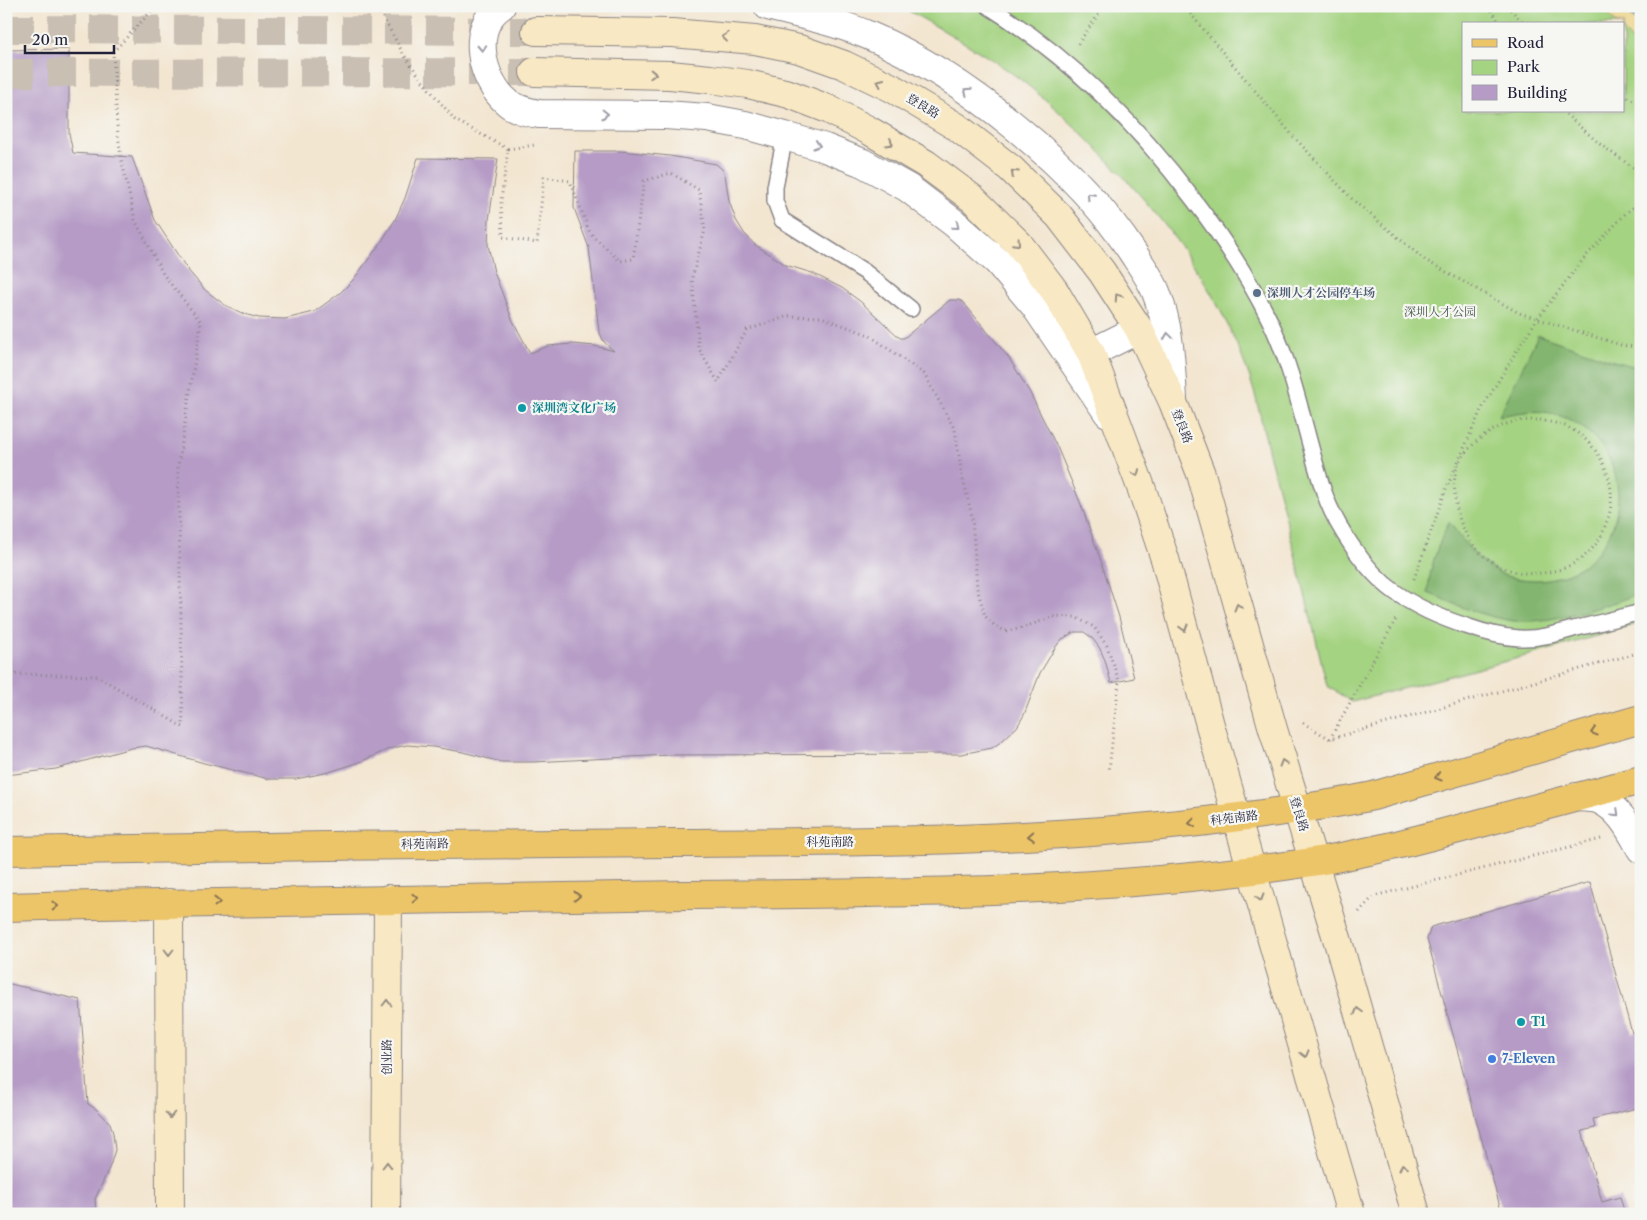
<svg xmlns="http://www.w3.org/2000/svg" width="1647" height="1220" viewBox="0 0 1647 1220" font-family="'Libre Caslon Text','Noto Serif SC',serif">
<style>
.green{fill:#a4d381;stroke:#637a5e;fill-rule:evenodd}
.forest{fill:#83b56f;stroke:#526c55}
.sand{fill:#eeda9e;stroke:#887e6c}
.water{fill:#4fa7cc;stroke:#386484}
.building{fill:#b59bc6}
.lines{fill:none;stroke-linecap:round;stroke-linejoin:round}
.secondary-tunnel{stroke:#c9bfb3;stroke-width:28;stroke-dasharray:28 14;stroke-linecap:butt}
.lane-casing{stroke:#8a8486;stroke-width:18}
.street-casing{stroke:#8a8486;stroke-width:30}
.secondary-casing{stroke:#8a8486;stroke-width:30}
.primary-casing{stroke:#8a8486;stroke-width:30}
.path{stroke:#8a8486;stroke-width:3;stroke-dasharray:1 4;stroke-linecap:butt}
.lane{stroke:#fff;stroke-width:15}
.street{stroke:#fff;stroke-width:28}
.secondary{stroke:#f8e8c3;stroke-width:28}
.primary{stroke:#edc569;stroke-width:28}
.oneway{stroke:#988f86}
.oneway2{stroke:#9c9ca7}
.oneway3{stroke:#887452}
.service-dot{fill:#5c6f8a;stroke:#f6f6f2;stroke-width:2}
.culture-dot{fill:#0f9aa8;stroke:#f6f6f2;stroke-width:2}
.shop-dot{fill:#3f7fe0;stroke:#f6f6f2;stroke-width:2}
.labels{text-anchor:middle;stroke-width:4.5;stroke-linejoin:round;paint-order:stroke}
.street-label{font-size:12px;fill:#22223b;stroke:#f6f6f2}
.service-label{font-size:12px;font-weight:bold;fill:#4e5e75;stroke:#f6f6f2;text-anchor:start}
.park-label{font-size:12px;fill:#495750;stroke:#f6f6f2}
.culture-label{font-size:12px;font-weight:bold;fill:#0d838f;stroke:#f6f6f2;text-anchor:start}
.shop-label{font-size:12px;font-weight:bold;fill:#366cbe;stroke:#f6f6f2;text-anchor:start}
</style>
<rect width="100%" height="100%" fill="#f6f6f2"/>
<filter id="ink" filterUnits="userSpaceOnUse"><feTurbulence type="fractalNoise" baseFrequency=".02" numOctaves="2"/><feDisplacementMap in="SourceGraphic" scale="10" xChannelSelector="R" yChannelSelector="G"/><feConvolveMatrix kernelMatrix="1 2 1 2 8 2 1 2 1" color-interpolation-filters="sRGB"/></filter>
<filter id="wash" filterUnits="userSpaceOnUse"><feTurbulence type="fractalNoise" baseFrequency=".0096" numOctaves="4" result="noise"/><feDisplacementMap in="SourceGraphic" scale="20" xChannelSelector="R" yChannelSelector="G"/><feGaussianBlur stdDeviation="1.12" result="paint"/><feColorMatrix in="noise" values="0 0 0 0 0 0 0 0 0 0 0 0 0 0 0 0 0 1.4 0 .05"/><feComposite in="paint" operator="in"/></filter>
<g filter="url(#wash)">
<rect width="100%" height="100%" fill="#f3e6d1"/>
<path class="green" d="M900,6H1641V623L1541,652L1352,702L1327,686C1309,609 1290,533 1270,457C1263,430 1258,401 1249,375C1215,283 1165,218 1097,149C1070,121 1041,94 1009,71C974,47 937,27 900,6ZM1463,24H1623V111H1463Z"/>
<path class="forest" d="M1538,335L1617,362L1641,368V593C1605,606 1543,627 1507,620C1479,615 1454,604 1428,593C1429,568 1438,545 1449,522C1464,541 1477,562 1499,573C1511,579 1526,580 1539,580C1621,575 1647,471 1579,425C1569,419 1556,413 1544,412C1529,410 1513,414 1499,416Z"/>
<polygon class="sand" points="1601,6 1618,6 1641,25 1641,49 1623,31 1623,24 1617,24"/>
<polygon class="water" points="1618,6 1641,6 1641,25"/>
<g id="blocks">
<g class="building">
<polygon points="69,49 69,133 73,153 132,157 155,220 187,269 205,290 225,305 244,314 259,318 285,319 314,312 340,293 353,280 380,244 395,220 405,198 418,158 498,159 489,220 488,245 494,272 512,319 530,353 548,346 572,344 595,346 614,351 604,342 599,331 589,248 574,208 575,151 621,151 670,156 716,164 723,170 725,175 729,201 736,220 744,233 754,244 786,265 812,273 842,288 861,302 900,338 904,338 950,300 959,300 963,302 1009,358 1030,393 1058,449 1080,502 1101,561 1119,617 1134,678 1111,683 1105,660 1099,647 1092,638 1084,632 1074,632 1061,640 1055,648 1040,673 1024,715 1017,727 1002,741 992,748 961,754 669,755 533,762 501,762 463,752 433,747 407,745 389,749 360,762 329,772 296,779 269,779 204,763 146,746 131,748 56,769 6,775 6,50"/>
<polygon points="1590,882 1632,1033 1641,1030 1641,1107 1593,1119 1595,1128 1582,1131 1602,1202 1620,1197 1625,1214 1502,1214 1427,939 1431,927"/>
<polygon points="6,983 80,1000 88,1104 96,1109 110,1123 113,1133 115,1150 110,1166 95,1199 96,1214 6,1214"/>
</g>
</g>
</g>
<g filter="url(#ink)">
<use href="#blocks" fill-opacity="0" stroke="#8a8486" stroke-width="1"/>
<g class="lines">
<g class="secondary-tunnel">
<polyline points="6,29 536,31"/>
<polyline points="6,73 534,72"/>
</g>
<g class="lane-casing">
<g id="lane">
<path d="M988,6C1070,57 1135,122 1193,199C1222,237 1249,278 1270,321C1296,375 1305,435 1324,492C1335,525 1365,571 1395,592C1416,607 1441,618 1466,626C1483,632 1501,637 1519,638C1538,639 1556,634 1573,629C1596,624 1618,618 1641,612"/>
<polyline points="785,136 775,187 775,201 782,220 865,272 911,309"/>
</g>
</g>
<g class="street-casing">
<g id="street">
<path d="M501,6C469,28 481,80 507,102C516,110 528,112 539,114L665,115L707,118L745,125L785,136L825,148L863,163L908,188L954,223L998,262L1035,306L1108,413"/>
<path d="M768,6C802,15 838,22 870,36C963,75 1078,168 1133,253C1141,265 1151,279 1156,292C1170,327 1171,364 1173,400"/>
<polyline points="1091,353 1139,329"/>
<path d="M1576,797C1583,798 1594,797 1600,800C1620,809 1631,831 1641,849"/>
</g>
</g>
<g class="secondary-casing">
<g id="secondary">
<polyline points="536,31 672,33 755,40 799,49 844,65 892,88 957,127 1010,168 1059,216 1102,272 1139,329 1173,402 1201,474 1273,729 1339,945 1416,1214"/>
<polyline points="534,72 670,75 710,79 748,84 789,94 828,109 870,131 926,164 973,199 1019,244 1054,290 1091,353 1142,490 1165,559 1210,725 1351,1214"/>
<polyline points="169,903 170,1214"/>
<polyline points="386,1214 388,899"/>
</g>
</g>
<g class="primary-casing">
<g id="primary">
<path d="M6,851C229,847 451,844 674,843C860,842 1046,842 1231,818C1279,812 1326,806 1373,796L1641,719"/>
<path d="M6,907C232,901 458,898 685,895C894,893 1104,894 1312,862C1369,853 1425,838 1481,823C1534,809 1588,794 1641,780"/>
</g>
</g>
<g class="path">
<polyline points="373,6 384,19 404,55 424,83 455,120 508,149 501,201 503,237 537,243 544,177 570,181 590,233 620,261 633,259 644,181 671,173 699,190 705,230 692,278 699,349 718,382 747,330 789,316 821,317 869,335 924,374 955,430 962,475 972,516 977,588 985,616 995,626 1005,631 1019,629 1056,616 1075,617 1094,627 1107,646 1119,681 1109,770"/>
<polyline points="1184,6 1293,136 1353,200 1425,260 1519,313 1621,345 1641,348"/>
<polyline points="1489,6 1500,24"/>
<polyline points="1507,6 1525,24"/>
<polyline points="1078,44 1104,6"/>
<polyline points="1623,95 1641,104"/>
<polyline points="1562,111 1601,145 1641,173"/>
<polyline points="508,149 535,145"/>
<path d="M1540,420C1548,422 1558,423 1565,426C1596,439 1617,477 1610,511C1609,517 1606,523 1604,529C1598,548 1577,565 1558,570C1505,585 1459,551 1455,495C1454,486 1454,471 1459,462C1469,444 1493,427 1513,422C1521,420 1531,420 1540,420Z"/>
<polyline points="1414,579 1446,489 1481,410 1516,352 1537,319 1586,256 1627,212 1641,202"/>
<polyline points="6,676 17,674 97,676 183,727 178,466 201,322 163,274 135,220 121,157 117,126 113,52 156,6"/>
<polyline points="1303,723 1330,739 1641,652"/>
<polyline points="1330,739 1396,619"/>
<polyline points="1359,912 1374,896 1601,839"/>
</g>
<use href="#lane" class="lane"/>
<use href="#street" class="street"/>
<use href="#secondary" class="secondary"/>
<use href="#primary" class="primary"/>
</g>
<defs><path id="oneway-chevron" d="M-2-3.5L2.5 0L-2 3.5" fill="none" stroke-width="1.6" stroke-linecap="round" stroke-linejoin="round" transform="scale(1.25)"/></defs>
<g class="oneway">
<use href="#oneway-chevron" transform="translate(725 37) rotate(-174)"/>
<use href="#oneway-chevron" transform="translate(653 74) rotate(2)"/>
<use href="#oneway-chevron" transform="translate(880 82) rotate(-155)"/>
<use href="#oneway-chevron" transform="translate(890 143) rotate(31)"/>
<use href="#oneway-chevron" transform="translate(1014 173) rotate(-136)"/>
<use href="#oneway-chevron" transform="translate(1017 243) rotate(47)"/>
<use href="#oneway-chevron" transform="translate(1118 297) rotate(-124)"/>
<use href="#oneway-chevron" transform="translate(1136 473) rotate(69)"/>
<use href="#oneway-chevron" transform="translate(1238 607) rotate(-106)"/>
<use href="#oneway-chevron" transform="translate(1184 628) rotate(75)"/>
<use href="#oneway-chevron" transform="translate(1283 763) rotate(-107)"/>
<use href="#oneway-chevron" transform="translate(1260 898) rotate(74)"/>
<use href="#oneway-chevron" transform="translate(169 952) rotate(90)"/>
<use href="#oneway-chevron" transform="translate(387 1003) rotate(-90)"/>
<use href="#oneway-chevron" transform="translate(1358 1011) rotate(-106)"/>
<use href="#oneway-chevron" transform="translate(1305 1054) rotate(74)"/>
<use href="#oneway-chevron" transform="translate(170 1115) rotate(90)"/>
<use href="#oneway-chevron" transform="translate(387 1165) rotate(-90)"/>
<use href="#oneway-chevron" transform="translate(1403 1167) rotate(-106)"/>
</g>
<g class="oneway2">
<use href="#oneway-chevron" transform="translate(482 48) rotate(87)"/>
<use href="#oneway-chevron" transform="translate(967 91) rotate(-145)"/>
<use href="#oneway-chevron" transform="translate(605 114) rotate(1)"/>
<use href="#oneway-chevron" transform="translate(817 145) rotate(17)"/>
<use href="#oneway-chevron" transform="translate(1090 196) rotate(-133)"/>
<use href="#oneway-chevron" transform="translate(956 226) rotate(41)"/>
<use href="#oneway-chevron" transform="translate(1168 336) rotate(-98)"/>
<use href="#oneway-chevron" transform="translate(1616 813) rotate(44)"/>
</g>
<g class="oneway3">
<use href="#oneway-chevron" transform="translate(1594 732) rotate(164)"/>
<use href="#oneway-chevron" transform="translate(1438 777) rotate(164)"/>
<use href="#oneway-chevron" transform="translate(1192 823) rotate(173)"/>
<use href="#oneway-chevron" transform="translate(1031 836) rotate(177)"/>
<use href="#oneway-chevron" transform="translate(577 896) rotate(-1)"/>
<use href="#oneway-chevron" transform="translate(415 898) rotate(-2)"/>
<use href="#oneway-chevron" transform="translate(217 902) rotate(-1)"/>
<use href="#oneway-chevron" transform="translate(55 906) rotate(-1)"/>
</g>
</g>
<circle class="service-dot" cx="1257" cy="293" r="5"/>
<g class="culture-dot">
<circle cx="522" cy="408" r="5"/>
<circle cx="1521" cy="1022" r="5"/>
</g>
<circle class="shop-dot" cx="1492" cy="1059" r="5"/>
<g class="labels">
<g class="street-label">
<text transform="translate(923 106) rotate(31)" y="4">登良路</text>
<text transform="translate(1182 426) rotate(69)" y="4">登良路</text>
<text transform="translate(1299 814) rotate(73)" y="4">登良路</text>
<text transform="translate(1234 818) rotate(-7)" y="4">科苑南路</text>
<text x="830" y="846">科苑南路</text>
<text transform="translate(425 844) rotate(-1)" y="4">科苑南路</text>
<text transform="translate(387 1057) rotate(-90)" y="4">创业路</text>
</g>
<g class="service-label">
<text x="1267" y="297">深圳人才公园停车场</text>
</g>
<g class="park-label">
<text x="1440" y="316">深圳人才公园</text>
</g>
<g class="culture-label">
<text x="532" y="412">深圳湾文化广场</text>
<text x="1531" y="1026">T1</text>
</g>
<g class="shop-label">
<text x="1502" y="1063">7-Eleven</text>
</g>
</g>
<rect width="1647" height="1220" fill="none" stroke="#f6f6f2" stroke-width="25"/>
<rect x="1462" y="22" width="162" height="90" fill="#f6f6f2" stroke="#a1a1a9"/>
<rect x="1472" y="39" width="25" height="8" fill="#edc569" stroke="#a1a1a9"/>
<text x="1507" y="48" font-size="15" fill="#22223b">Road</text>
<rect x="1472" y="60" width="25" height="15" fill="#a4d381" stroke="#a1a1a9"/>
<text x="1507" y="72" font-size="15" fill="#22223b">Park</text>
<rect x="1472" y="85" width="25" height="15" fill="#b59bc6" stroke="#a1a1a9"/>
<text x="1507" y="98" font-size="15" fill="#22223b">Building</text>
<path d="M25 45v8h89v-8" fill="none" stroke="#22223b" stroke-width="2.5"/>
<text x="32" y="45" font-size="15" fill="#22223b" stroke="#f6f6f2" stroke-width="4" paint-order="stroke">20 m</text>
</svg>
